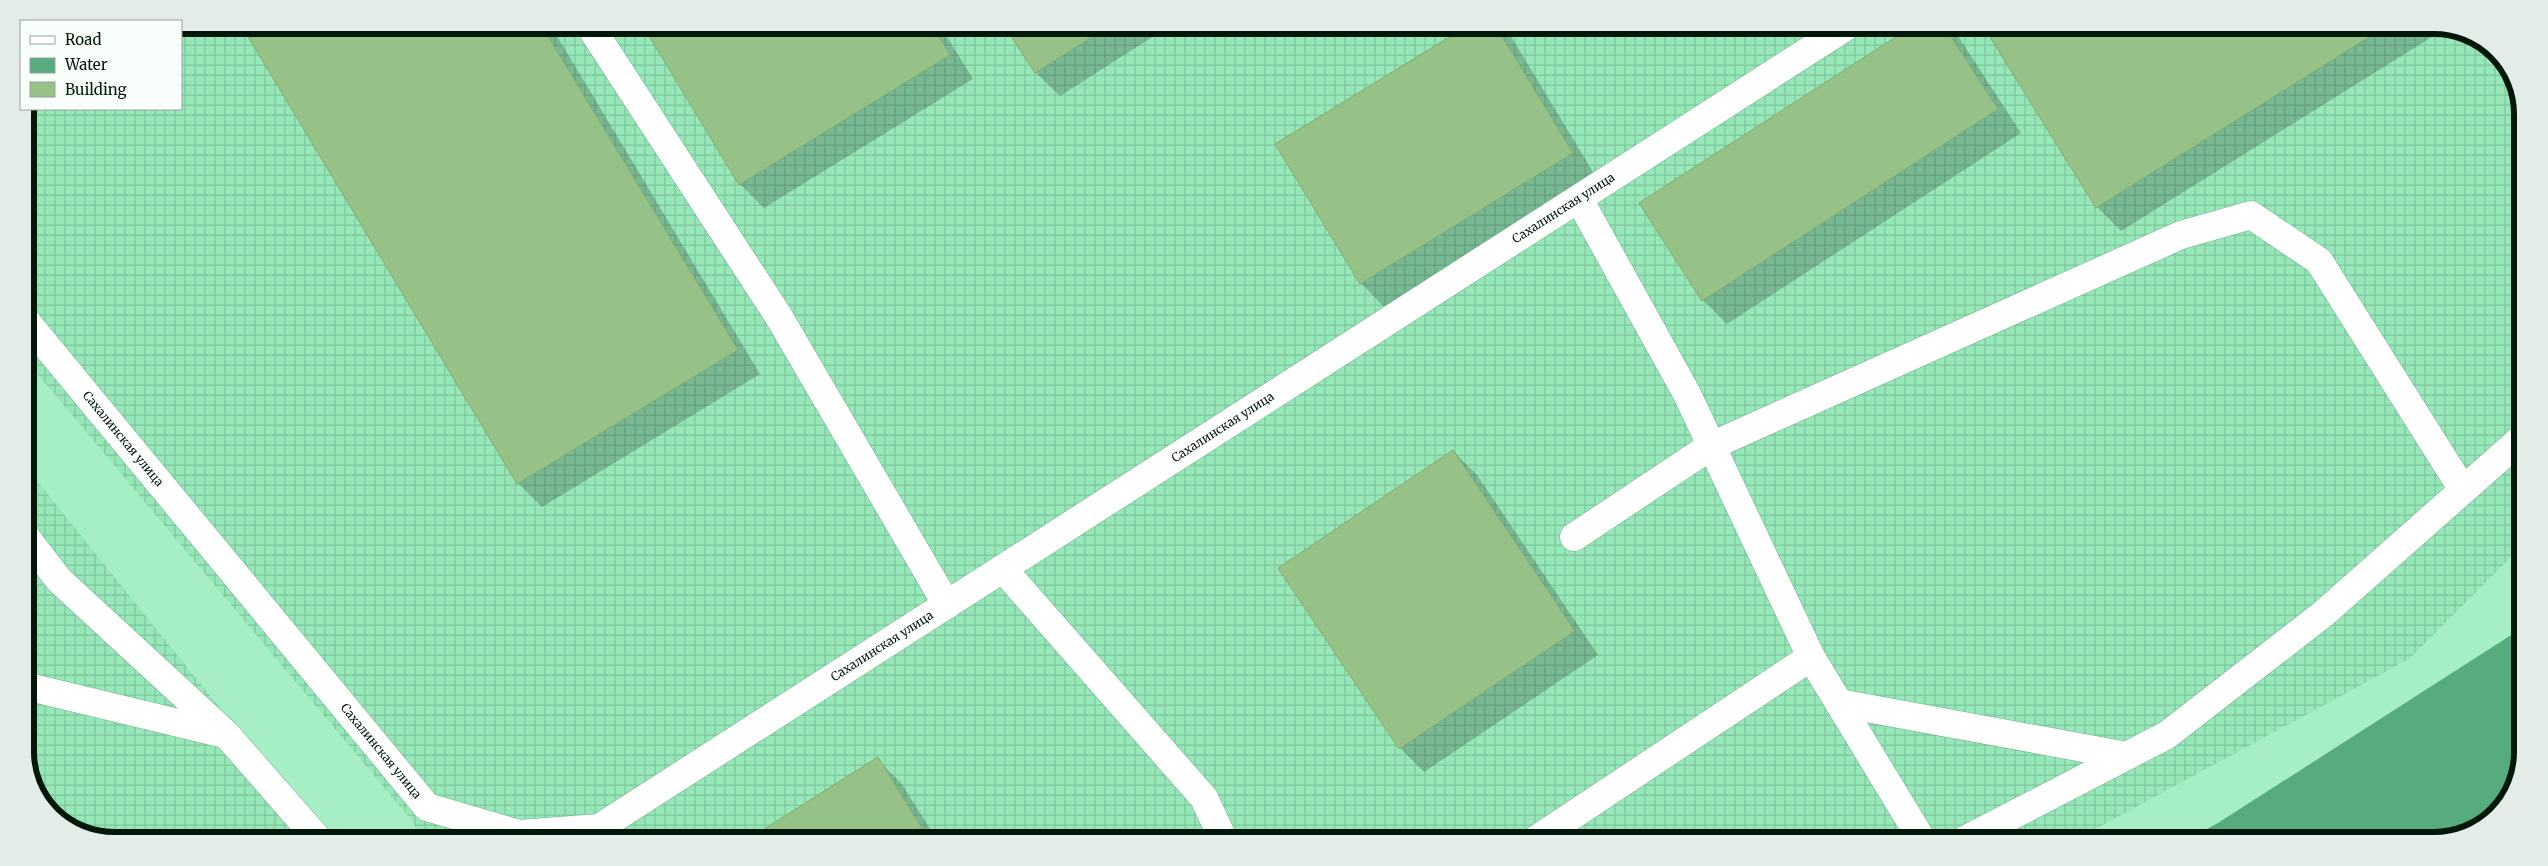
<svg xmlns="http://www.w3.org/2000/svg" width="2548" height="866" viewBox="0 0 2548 866" font-family="Merriweather,serif">
<style>
.industrial{fill:url(#industrial-grid)}
.water{fill:#57ac7f}
.shadow{fill:#0003}
.building{fill:#96c288;stroke:#81ac73}
.lines{fill:none;stroke-linecap:round;stroke-linejoin:round}
.minor-casing{stroke:#6db58d;stroke-width:29}
.minor{stroke:#fff;stroke-width:28}
.labels{text-anchor:middle;stroke-width:4;stroke-linejoin:round;paint-order:stroke}
.street-label{font-size:12px;fill:#001709;stroke:#f8fffa}
.rim{fill:none;stroke:#001709;stroke-width:6}
</style>
<defs>
<pattern id="industrial-grid" width="8" height="8" patternUnits="userSpaceOnUse" patternTransform="scale(1.25)"><rect width="8" height="8" fill="#96e8b9"/><path d="M0 4h8M4 0v8" fill="none" stroke="#80c69e"/></pattern>
</defs>
<rect width="100%" height="100%" fill="#a6efc5"/>
<g class="industrial">
<polygon points="181,25 2463,30 2505,59 2523,108 2520,548 2409,659 2075,840 421,837 413,822 25,359 25,109 181,109"/>
<polygon points="25,466 324,837 85,836 43,807 25,758"/>
</g>
<polygon class="water" points="2519,630 2518,781 2488,823 2435,841 2185,841 2218,823"/>
<g class="shadow">
<polygon points="242,25 551,26 760,374 542,507 518,483"/>
<polygon points="644,26 941,27 973,79 764,208 740,184"/>
<polygon points="1007,27 1148,27 1154,36 1060,96 1036,73"/>
<polygon points="1467,28 1501,28 1512,38 1596,177 1384,307 1361,283 1276,144"/>
<polygon points="1910,29 1950,29 1958,36 2021,133 1727,324 1703,300 1640,204"/>
<polygon points="1986,29 2443,30 2121,231 2097,207"/>
<polygon points="1453,451 1477,475 1598,655 1424,772 1400,748 1280,568"/>
<polygon points="877,759 901,783 936,838 753,838"/>
</g>
<g class="building">
<polygon points="241,25 542,26 738,350 517,484"/>
<polygon points="643,26 933,27 950,55 739,185"/>
<polygon points="1005,27 1108,27 1035,73"/>
<polygon points="1464,28 1497,28 1573,153 1360,284 1275,144"/>
<polygon points="1908,29 1946,29 1998,109 1702,301 1639,203"/>
<polygon points="1985,29 2382,29 2096,208"/>
<polygon points="1453,450 1575,631 1399,749 1278,568"/>
<polygon points="878,757 928,838 750,838"/>
</g>
<g class="lines">
<g class="minor-casing">
<g id="minor">
<polyline points="590,26 779,317 947,605"/>
<polyline points="1579,199 1687,394 1811,657 1922,840"/>
<path id="s1" d="M25,320L427,807L519,834L599,828L1844,28"/>
<polyline points="25,536 59,580 226,734 316,837"/>
<polyline points="1574,537 1711,446 2181,235 2251,215 2319,261 2463,490"/>
<polyline points="1003,569 1204,798 1223,839"/>
<polyline points="25,686 224,734"/>
<polyline points="1839,703 2127,756"/>
<polyline points="1537,839 1811,657"/>
<polyline points="1965,840 2167,735 2323,614 2521,439"/>
</g>
</g>
<use href="#minor" class="minor"/>
</g>
<g class="labels">
<g class="street-label">
<text dy="4" stroke="none"><textPath href="#s1" startOffset="1954">Сахалинская улица</textPath></text>
<text dy="4" stroke="none"><textPath href="#s1" startOffset="1549">Сахалинская улица</textPath></text>
<text dy="4" stroke="none"><textPath href="#s1" startOffset="154">Сахалинская улица</textPath></text>
<text dy="4" stroke="none"><textPath href="#s1" startOffset="1144">Сахалинская улица</textPath></text>
<text dy="4" stroke="none"><textPath href="#s1" startOffset="559">Сахалинская улица</textPath></text>
</g>
</g>
<path d="M0 0H2548V866H0ZM114 34H2434A80 80 0 0 1 2514 114V752A80 80 0 0 1 2434 832H114A80 80 0 0 1 34 752V114A80 80 0 0 1 114 34Z" fill="#e4ece7" fill-rule="evenodd"/>
<path class="rim" d="M114 34H2434A80 80 0 0 1 2514 114V752A80 80 0 0 1 2434 832H114A80 80 0 0 1 34 752V114A80 80 0 0 1 114 34Z"/>
<rect x="20" y="20" width="162" height="90" fill="#f8fffa" stroke="#95a29a"/>
<rect x="30" y="36" width="25" height="8" fill="#ffffff" stroke="#95a29a"/>
<text x="65" y="45" font-size="15" fill="#001709">Road</text>
<rect x="30" y="58" width="25" height="15" fill="#57ac7f" stroke="#95a29a"/>
<text x="65" y="70" font-size="15" fill="#001709">Water</text>
<rect x="30" y="82" width="25" height="15" fill="#96c288" stroke="#95a29a"/>
<text x="65" y="95" font-size="15" fill="#001709">Building</text>
</svg>
